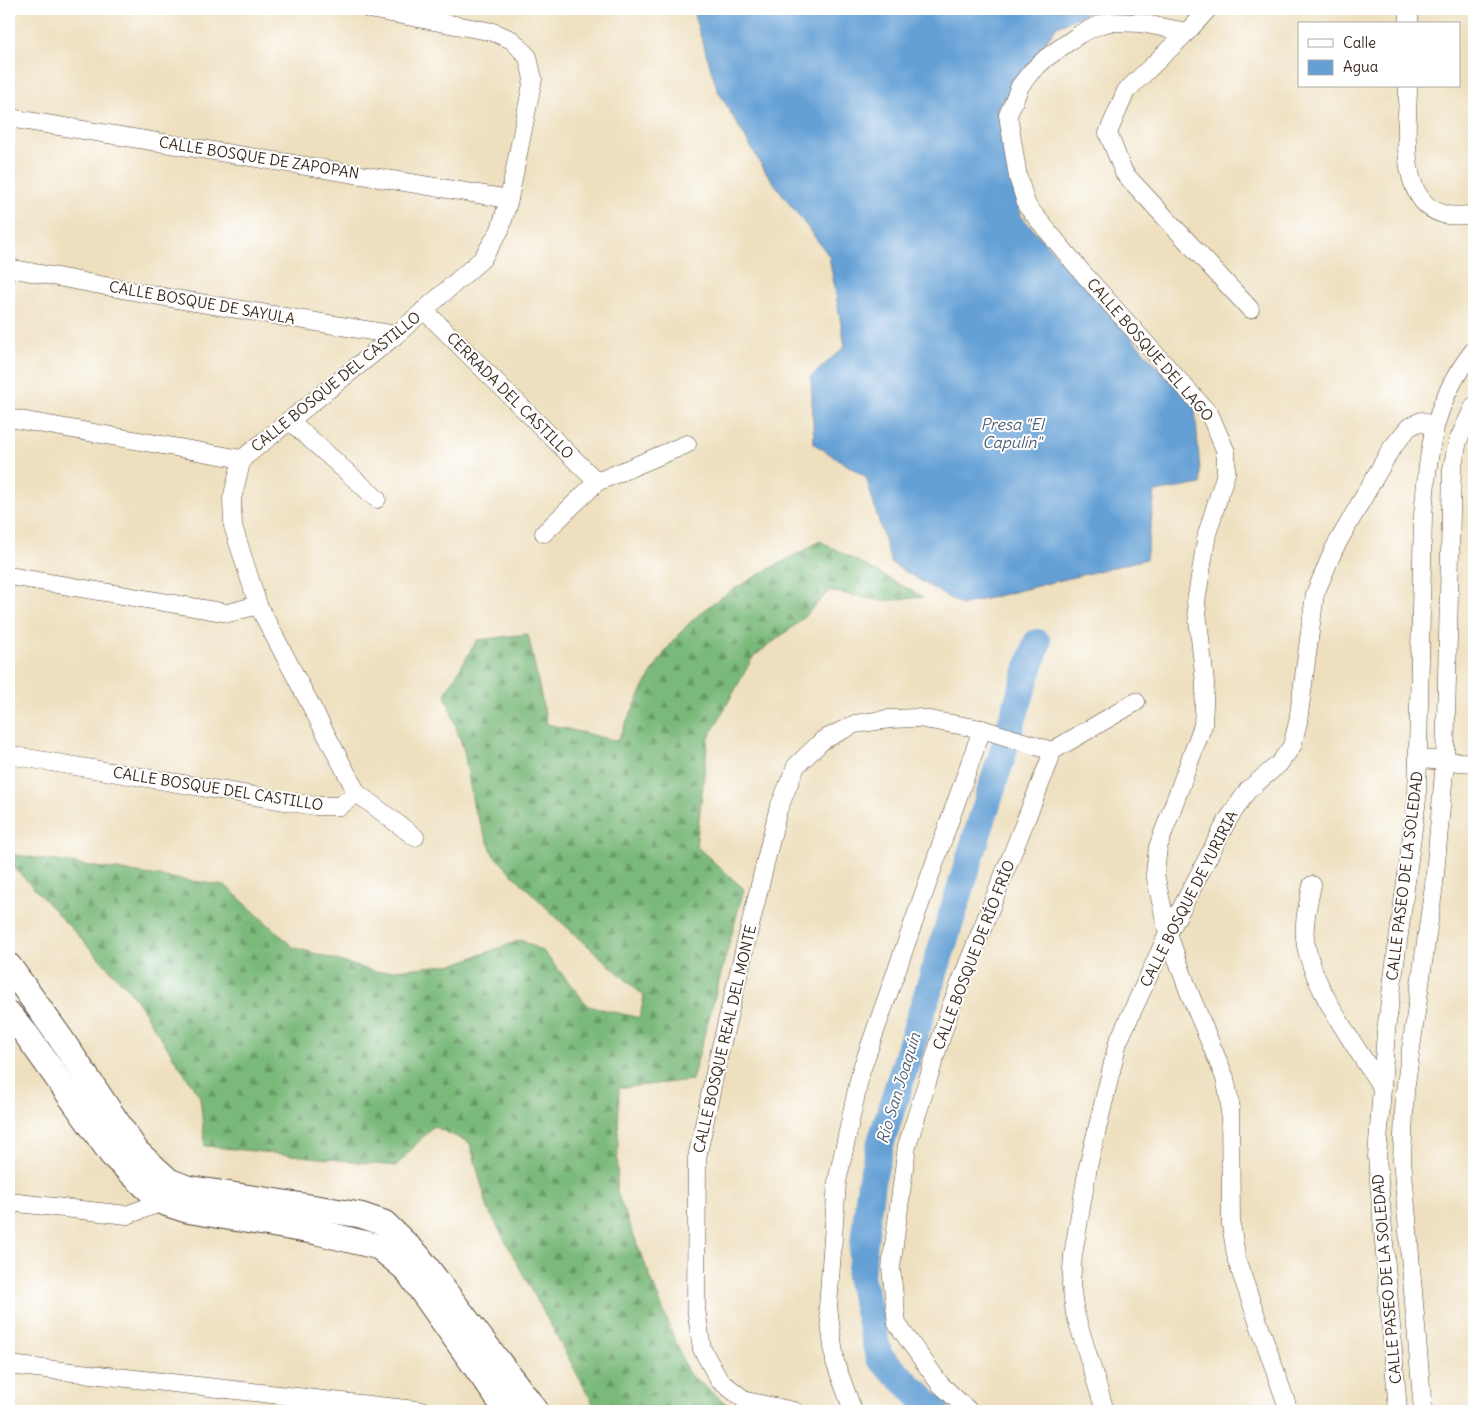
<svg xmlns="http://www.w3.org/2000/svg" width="1483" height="1420" viewBox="0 0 1483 1420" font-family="Delius,sans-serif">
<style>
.forest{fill:url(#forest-firs);stroke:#5a724c}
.water{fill:#65a0d5;stroke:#50657a}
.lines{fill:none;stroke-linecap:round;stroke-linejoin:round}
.river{stroke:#65a0d5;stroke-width:28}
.minor-casing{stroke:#564536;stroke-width:19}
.secondary-casing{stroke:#564536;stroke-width:27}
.minor{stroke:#fff;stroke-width:18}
.secondary{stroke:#fff;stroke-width:25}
.labels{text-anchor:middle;stroke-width:4;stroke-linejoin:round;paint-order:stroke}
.street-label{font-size:15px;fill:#3b2a1e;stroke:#fff}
.water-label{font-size:16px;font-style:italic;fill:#4e5f70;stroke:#fff}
</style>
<defs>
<pattern id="forest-firs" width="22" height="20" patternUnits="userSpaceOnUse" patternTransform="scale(1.25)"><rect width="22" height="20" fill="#7ab97a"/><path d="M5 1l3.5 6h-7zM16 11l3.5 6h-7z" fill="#659763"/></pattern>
</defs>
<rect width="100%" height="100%" fill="#fff"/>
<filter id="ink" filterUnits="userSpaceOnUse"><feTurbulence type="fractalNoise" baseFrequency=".02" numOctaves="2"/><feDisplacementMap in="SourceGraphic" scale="10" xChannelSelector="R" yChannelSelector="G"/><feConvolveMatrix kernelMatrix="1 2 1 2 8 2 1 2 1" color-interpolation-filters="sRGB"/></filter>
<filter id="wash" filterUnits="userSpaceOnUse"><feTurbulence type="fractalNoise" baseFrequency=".0096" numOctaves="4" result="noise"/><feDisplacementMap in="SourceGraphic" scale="20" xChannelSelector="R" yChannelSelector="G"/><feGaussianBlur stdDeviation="1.12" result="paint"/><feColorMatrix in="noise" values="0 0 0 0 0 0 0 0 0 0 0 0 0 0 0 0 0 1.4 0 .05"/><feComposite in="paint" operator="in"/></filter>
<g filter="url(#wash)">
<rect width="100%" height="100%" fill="#eee0bf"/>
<path class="forest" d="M820,541L923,597L882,601L829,591L798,623L753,657L708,739L696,846L744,889L692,1080L619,1088L617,1193L688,1373L732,1408L740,1411H597L488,1209L470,1143L433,1126L396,1166L205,1146L200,1097L130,991L9,862V854L226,886L293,947L376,972L455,964L521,940L544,952L588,1006L640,1018L644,996L559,920L494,856L474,809L464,751L445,694L477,640L528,634L547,724L617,741C637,702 653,662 683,630C718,591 775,568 820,541Z"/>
<polygon class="water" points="692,9 1098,9 1057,26 997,109 1021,216 1195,408 1201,484 1155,492 1146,559 961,605 891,563 866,477 814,444 811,377 845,346 829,256 765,171 718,91"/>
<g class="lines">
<g class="river">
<polyline points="1010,727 1037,643"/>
<polyline points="936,1411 879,1357 860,1277 871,1182 881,1142 1004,749"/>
</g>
</g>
</g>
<g filter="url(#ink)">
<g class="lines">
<g class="minor-casing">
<g id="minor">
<polyline points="369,9 493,32 512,40 528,57 533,79 509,199 500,230 482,259 396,335 242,459 232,499 233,526 258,605 357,793 415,837"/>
<polyline points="1208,9 1187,32 1140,23 1110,22 1099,25 1080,34 1046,58 1031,72 1020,86 1008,115 1018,177 1027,206 1081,271 1210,415 1226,452 1226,473 1207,534 1196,602 1205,683 1203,725 1158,847 1155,874 1168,934 1189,992 1225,1078 1230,1103 1231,1224 1237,1261 1289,1411"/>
<polyline points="1409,24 1409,9"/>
<polyline points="1187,32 1126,91 1108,133 1124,173 1250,309"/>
<path d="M1408,86C1408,124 1396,201 1443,214C1453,217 1464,215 1474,215"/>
<polyline points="9,118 509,199"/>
<polyline points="9,268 170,298 396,335"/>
<polyline points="424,310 597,482"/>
<polyline points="9,418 242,459"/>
<polyline points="289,420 377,499"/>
<polyline points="544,533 597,482 687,444"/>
<polyline points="9,576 228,613 258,605"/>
<polyline points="9,755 315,806 340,806 357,793"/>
<polyline points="1419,759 1474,763"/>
<path d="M1312,885C1309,902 1303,920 1305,938C1309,983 1356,1047 1381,1086"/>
<polyline points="9,1202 127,1215 162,1202"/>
<polyline points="9,1365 424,1411"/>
<polyline points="794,1411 746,1401 719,1380 702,1349 696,1308 697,1158 717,1063 778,810 796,766 823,740 855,724 890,719 918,718 982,729 1052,751"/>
<polyline points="853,1411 835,1362 828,1307 837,1182 861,1071 982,729"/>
<polyline points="969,1411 940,1384 897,1324 891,1268 907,1146 951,1006 1049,762 1052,751 1136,702"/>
<polyline points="1105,1411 1075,1313 1071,1284 1073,1255 1088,1167 1118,1042 1168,934 1227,821 1248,790 1279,764 1292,746 1298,722 1315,594 1334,549 1391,449 1409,427 1421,421 1432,427 1433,436"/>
<path d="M1398,1411L1377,1157L1386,1031L1417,799L1423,515C1429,449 1432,403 1474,350"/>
<polyline points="1423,1411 1402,1159 1405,1091 1434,885 1445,761 1452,469 1458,441 1474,406"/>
</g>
</g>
<g class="secondary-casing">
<g id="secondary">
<polyline points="9,966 59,1036 137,1152 169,1181 187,1188 323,1209 360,1215 384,1223 418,1256 536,1411"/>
<polyline points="9,1014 26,1034 112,1155 162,1202 186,1210 317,1232 379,1247 406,1269 507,1411"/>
</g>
</g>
<use href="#minor" class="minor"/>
<use href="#secondary" class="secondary"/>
</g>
</g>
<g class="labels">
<g class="street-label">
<text transform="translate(259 158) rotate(9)" y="5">CALLE BOSQUE DE ZAPOPAN</text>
<text transform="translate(202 303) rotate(10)" y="5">CALLE BOSQUE DE SAYULA</text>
<text transform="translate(1150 350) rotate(49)" y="5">CALLE BOSQUE DEL LAGO</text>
<text transform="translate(336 382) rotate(-39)" y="5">CALLE BOSQUE DEL CASTILLO</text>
<text transform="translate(510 396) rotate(45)" y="5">CERRADA DEL CASTILLO</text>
<text transform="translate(218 789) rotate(9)" y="5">CALLE BOSQUE DEL CASTILLO</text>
<text transform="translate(1405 876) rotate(-83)" y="5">CALLE PASEO DE LA SOLEDAD</text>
<text transform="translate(1189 899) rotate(-63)" y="5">CALLE BOSQUE DE YURIRIA</text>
<text transform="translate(974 955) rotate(-69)" y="5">CALLE BOSQUE DE RÍO FRÍO</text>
<text transform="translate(725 1039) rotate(-77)" y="5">CALLE BOSQUE REAL DEL MONTE</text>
<text transform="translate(1387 1279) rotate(-95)" y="5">CALLE PASEO DE LA SOLEDAD</text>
</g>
<g class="water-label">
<text x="1012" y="430">Presa "El<tspan x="1012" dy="18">Capulín"</tspan></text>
<text transform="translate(898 1088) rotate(-73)" y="6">Río San Joaquín</text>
</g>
</g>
<rect width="1483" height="1420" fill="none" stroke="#fff" stroke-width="30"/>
<rect x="1298" y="22" width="162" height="65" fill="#ffffff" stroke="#b1aaa5"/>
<rect x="1308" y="39" width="25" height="8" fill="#ffffff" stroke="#b1aaa5"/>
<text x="1343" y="48" font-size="15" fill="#3b2a1e">Calle</text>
<rect x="1308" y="60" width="25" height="15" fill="#65a0d5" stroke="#b1aaa5"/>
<text x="1343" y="72" font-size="15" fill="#3b2a1e">Agua</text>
</svg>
